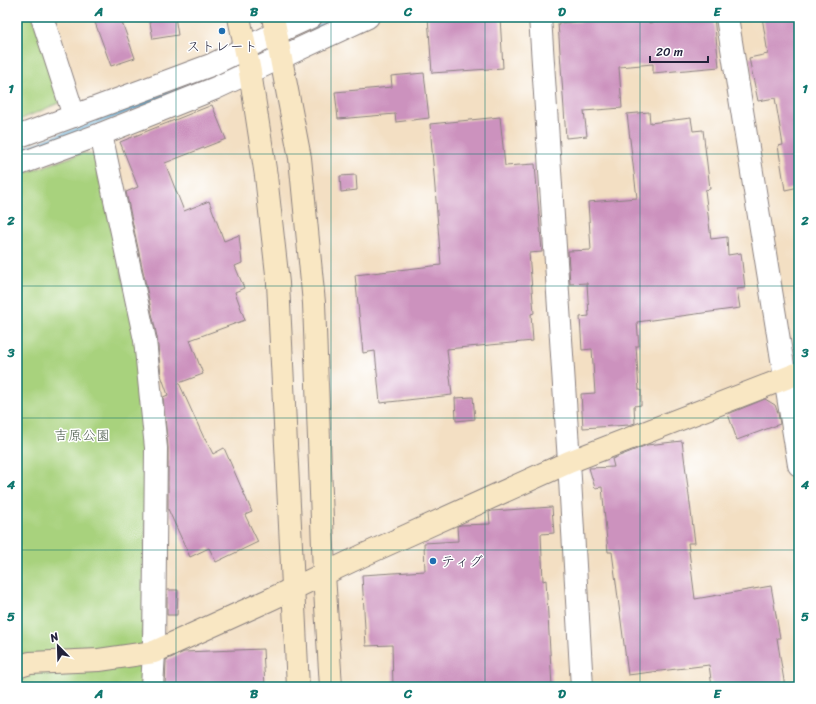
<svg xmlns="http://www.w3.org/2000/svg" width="816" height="704" viewBox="0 0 816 704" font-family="Sriracha,'Klee One',sans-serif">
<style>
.green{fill:#a8d27d;stroke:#657a5c}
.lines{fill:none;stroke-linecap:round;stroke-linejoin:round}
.stream{stroke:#5aa8d3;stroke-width:6}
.building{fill:#cc92be}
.street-casing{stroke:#8a807f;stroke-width:24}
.secondary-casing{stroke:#8a807f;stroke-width:24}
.street{stroke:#fff;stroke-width:22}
.secondary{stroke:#f9e7c3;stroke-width:22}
.grid{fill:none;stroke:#0f766e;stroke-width:1;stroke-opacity:0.55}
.poi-dot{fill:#1f6fb2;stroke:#fff;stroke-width:1.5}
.labels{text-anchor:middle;stroke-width:3;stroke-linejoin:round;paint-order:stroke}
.poi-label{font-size:14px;fill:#22223b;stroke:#fff}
.park-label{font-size:14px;fill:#516052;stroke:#fff}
.neatline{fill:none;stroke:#0f766e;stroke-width:1.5}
.grid-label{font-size:13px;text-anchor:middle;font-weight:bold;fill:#0f766e}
</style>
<rect width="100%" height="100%" fill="#fff"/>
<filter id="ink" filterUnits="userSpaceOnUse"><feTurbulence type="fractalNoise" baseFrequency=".025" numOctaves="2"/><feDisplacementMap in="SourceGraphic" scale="8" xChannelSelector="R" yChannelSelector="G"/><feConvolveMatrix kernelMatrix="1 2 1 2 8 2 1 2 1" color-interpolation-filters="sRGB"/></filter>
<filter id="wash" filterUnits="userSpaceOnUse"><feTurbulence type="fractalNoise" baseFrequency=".012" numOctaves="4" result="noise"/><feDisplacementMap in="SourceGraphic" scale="16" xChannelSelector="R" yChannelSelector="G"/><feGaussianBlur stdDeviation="0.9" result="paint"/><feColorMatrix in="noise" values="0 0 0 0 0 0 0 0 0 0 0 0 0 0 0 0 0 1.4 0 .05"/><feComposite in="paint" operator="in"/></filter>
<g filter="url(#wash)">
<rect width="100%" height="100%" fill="#f3dfc3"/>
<g class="green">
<polygon points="17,17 33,17 61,102 17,121"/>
<polygon points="83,153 94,156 138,343 148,442 143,634 141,687 17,687 17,176"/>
</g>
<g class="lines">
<g class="stream">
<polyline points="313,30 342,17"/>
<polyline points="17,153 110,117 218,74"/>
</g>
</g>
<g id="blocks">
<g class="building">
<polygon points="93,17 120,17 135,58 111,66"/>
<polygon points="149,17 175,17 178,35 153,39"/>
<polygon points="428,17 500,17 503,68 432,73"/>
<polygon points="625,17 649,17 649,23 714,17 719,67 653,73 653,64 619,67 622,108 584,111 587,136 566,138 558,23 625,18"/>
<polygon points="762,17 799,17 799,187 785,190 778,146 783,145 775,98 758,101 749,58 768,54"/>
<polygon points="424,73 429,118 396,122 395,114 338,119 335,92 392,87 391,76"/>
<polygon points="212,105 226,139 165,163 184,211 209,201 224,241 239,235 242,263 235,266 244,288 235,292 245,320 190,340 203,374 179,383 204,438 205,438 213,454 224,448 252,512 245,515 258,542 216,562 209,548 190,557 168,509 168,448 163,397 168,395 161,375 157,337 126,192 138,187 120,142"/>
<polygon points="649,112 650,123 691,118 693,131 703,130 710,189 705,190 711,239 727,237 728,255 741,253 745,288 737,289 740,308 637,322 639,346 636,346 639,390 641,390 641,405 634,406 635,423 629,425 583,428 581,394 595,393 592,349 582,350 580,317 589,316 587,283 570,284 568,251 591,250 588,202 637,198 627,114"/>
<polygon points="500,117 505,166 535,164 542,252 529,253 534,313 531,314 533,341 447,349 452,395 380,403 375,351 363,353 355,275 441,265 430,124"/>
<polygon points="356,175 357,190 341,192 340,176"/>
<polygon points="473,397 475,419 456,421 455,398"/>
<polygon points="765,399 775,405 778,413 780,424 737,440 728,414"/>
<polygon points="682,441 695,543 688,543 695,599 771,586 780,638 777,638 785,687 712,687 709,665 628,675 612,552 608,552 602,487 595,488 589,468 614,467 612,459 647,445"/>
<polygon points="552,507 554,533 541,534 543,581 546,580 552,687 393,687 392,645 366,646 362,575 425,571 424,543 458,541 457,526 461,525 490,524 489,512 492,511"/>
<polygon points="167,590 178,590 177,615 167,615"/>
<polygon points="263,649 265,687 165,687 166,660 184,652"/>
</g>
</g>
</g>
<g filter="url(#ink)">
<use href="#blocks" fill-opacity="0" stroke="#8a807f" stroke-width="1"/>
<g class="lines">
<g class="street-casing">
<g id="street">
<polyline points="42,17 74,116"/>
<polyline points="540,17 569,462 582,687"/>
<polyline points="727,17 799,465"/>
<polyline points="101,134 145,340 156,448 154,652 152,687"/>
<polyline points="17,137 211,65 276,33 311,17"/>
<polyline points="17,165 101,134 216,88 250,72 368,17"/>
</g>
</g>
<g class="secondary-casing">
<g id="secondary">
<polyline points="239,17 250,72 266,176 278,283 298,687"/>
<polyline points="273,17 300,158 314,303 324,574 331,687"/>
<polyline points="17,667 30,663 99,660 154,652 271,599 364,555 569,462 799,373"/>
</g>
</g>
<use href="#street" class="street"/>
<use href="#secondary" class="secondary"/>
</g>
</g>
<path class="grid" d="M176,17V687M331,17V687M485,17V687M640,17V687M17,154H799M17,286H799M17,418H799M17,550H799"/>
<g class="poi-dot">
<circle cx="222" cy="31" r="4"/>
<circle cx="433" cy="561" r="4"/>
</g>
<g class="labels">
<g class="poi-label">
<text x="222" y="51">ストレート</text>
<text x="441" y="566" text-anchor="start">ティグ</text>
</g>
<g class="park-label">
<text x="82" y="440">吉原公園</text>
</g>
</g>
<rect width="816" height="704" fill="none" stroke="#fff" stroke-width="44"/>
<g transform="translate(58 646) rotate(337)" stroke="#ffffff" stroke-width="3" paint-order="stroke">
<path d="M0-3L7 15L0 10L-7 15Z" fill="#22223b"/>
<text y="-6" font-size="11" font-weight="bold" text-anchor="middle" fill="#22223b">N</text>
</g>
<path d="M650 56v6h58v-6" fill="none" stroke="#22223b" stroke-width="2"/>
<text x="656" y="56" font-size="12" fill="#22223b" stroke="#ffffff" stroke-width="3" paint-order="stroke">20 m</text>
<rect x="22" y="22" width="772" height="660" class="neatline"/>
<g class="grid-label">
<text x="99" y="16">A</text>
<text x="254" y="16">B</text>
<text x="408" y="16">C</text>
<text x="562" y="16">D</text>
<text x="717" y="16">E</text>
<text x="11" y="93">1</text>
<text x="805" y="93">1</text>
<text x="11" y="225">2</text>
<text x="805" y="225">2</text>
<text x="11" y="357">3</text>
<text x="805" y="357">3</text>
<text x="11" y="489">4</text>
<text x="805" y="489">4</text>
<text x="11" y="621">5</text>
<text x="805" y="621">5</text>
<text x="99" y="698">A</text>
<text x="254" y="698">B</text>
<text x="408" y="698">C</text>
<text x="562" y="698">D</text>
<text x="717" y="698">E</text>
</g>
</svg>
